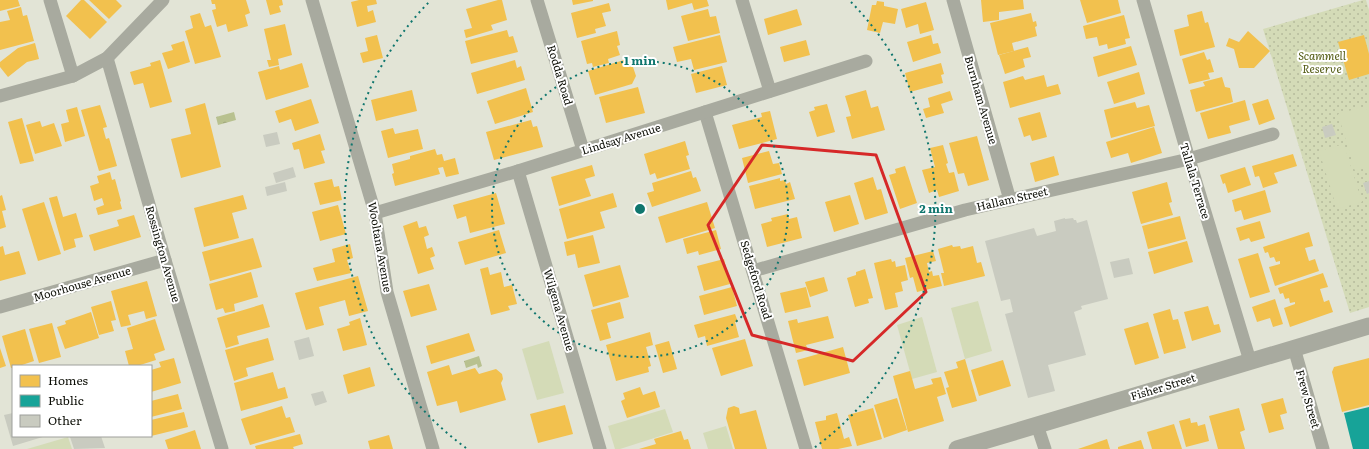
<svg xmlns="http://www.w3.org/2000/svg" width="1369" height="449" viewBox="0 0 1369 449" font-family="Literata,serif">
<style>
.green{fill:url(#green-dots)}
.pitch{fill:#d4dbb7}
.water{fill:url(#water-ripples)}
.homes{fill:#f2c14e}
.public{fill:#17a398}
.building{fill:#c9cbc0}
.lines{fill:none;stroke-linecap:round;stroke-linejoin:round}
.minor{stroke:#a8aa9f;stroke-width:13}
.tertiary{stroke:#a8aa9f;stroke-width:17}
.marked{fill:none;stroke:#d62828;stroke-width:3;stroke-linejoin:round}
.ring{fill:none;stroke:#0f766e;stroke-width:2;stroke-dasharray:2 4}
.labels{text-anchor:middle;stroke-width:4;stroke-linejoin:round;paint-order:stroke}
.park-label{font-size:11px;font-style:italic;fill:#515a11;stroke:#fff}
.street-label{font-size:11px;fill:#0c0e06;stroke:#fff}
.centre{fill:#0f766e;stroke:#fff;stroke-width:2}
.ring-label{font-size:12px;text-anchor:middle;font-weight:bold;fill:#0f766e;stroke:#fff;stroke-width:4;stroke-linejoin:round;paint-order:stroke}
</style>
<defs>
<pattern id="green-dots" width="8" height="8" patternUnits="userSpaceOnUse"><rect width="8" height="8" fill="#d4dbb7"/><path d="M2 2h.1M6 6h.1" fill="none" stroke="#b5bb9c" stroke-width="1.8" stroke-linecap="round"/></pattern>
<pattern id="water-ripples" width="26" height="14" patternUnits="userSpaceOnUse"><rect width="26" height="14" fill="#b8c18f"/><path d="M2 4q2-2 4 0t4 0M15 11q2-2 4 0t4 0" fill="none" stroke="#9da57a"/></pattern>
</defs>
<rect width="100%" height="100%" fill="#e2e4d6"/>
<polygon class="green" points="1363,0 1366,0 1369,10 1369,307 1350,313 1263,29"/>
<g class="pitch">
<polygon points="1366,106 1369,117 1369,167 1355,171 1338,114"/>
<polygon points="1344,144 1362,202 1337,209 1319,151"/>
<polygon points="978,301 992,351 965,359 951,308"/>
<polygon points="922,317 937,372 912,379 897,325"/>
<polygon points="549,341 564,393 537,400 522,349"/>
<polygon points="665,409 673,432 620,449 615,449 608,426"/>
<polygon points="726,426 733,449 708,449 703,433"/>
<polygon points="68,437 72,449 27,449"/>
</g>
<g class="water">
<polygon points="234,112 236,120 218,125 216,117"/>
<polygon points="479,356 482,366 478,368 477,364 466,368 464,361"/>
</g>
<g class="homes">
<polygon points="0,0 18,0 20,6 0,11"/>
<polygon points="81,0 84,0 107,22 90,39 66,16"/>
<polygon points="89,0 116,0 122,6 109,19"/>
<polygon points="211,0 246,0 250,13 245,15 248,26 228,32 226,24 217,27 212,10 216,9 215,4 212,4"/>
<polygon points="266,0 282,0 283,5 279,6 281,12 270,15"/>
<polygon points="359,0 376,0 377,4 367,6 368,12 373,10 376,22 357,27 351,2"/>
<polygon points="498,0 502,0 507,20 491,25 493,30 466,38 464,30 472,28 466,9"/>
<polygon points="572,0 593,0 593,1 573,5"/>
<polygon points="666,0 707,0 709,6 694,10 692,3 668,10"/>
<polygon points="981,0 1023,0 1024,9 999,12 999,20 983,22"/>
<polygon points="1080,0 1118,0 1121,13 1087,23"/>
<polygon points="877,1 884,2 884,6 898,9 895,24 883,22 880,33 867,30 872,5 876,5"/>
<polygon points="926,2 934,30 920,34 918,24 906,28 901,9"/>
<polygon points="609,3 611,11 602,13 606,26 595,29 596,33 577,38 571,13"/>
<polygon points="21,7 23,16 27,15 34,41 0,50 0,22 10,20 7,11"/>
<polygon points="708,9 710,17 716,16 720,33 688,41 681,16"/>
<polygon points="797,9 802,25 768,35 764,19"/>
<polygon points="1202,11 1205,23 1208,22 1215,47 1180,56 1174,30 1189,26 1187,15"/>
<polygon points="200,13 205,27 211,25 221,57 195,64 185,31 193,28 190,16"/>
<polygon points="1031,13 1033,22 1036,21 1037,26 1035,27 1037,36 1012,43 1014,51 998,55 990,23"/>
<polygon points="1124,15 1130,38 1125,39 1126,44 1108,49 1107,44 1099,46 1097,37 1086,39 1083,26"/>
<polygon points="285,24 292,55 278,59 279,65 269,67 267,60 271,60 264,29"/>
<polygon points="507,30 509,37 513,36 518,52 471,64 465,41"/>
<polygon points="617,31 620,45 617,46 620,55 608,59 609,63 593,67 592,63 587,64 581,41"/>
<polygon points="1248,31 1270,51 1254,68 1239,68 1234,49 1226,46 1229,38 1239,42"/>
<polygon points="377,35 383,58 363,63 360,53 368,51 365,38"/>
<polygon points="720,35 727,62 694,70 691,59 677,62 673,47"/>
<polygon points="931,35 933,44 938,43 941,53 913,62 907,42"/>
<polygon points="1364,35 1369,54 1369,74 1349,80 1338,42"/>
<polygon points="806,40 810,55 784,62 780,47"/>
<polygon points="184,41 190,62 168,69 162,53 173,50 171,45"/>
<polygon points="35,43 39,59 27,62 8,77 0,67 0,62 18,48"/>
<polygon points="1131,46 1137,65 1098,77 1093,57"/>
<polygon points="1028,47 1031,57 1023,59 1025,67 1005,74 999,55"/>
<polygon points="1204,52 1207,60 1210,59 1214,72 1208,73 1210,79 1189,84 1182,59"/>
<polygon points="160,60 172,102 150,108 143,83 134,85 130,72 151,66 150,63"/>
<polygon points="515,60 517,68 521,66 525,80 477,94 471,73"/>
<polygon points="624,60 632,64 636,76 632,84 595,95 588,71"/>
<polygon points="302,63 309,87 266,100 258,72 279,66 280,70"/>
<polygon points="941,63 944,74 941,75 943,83 910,92 905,73"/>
<polygon points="722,66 727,85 696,93 691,74"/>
<polygon points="1139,72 1145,94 1114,104 1107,82"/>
<polygon points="1044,75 1047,87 1058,84 1061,94 1010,108 1003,82 1023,76 1025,80"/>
<polygon points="1222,77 1225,87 1230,88 1233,102 1196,112 1190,90 1205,86 1203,82"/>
<polygon points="638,87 645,113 606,123 599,97"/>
<polygon points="526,88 533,112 495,124 487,101"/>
<polygon points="412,90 417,111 376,121 371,100"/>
<polygon points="866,90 871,108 878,106 885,130 852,139 846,117 851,116 845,96"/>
<polygon points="950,91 953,100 941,104 944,113 926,118 923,109 930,107 928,98"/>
<polygon points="311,99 319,123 295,131 291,119 279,123 275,111"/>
<polygon points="1268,99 1275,119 1259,125 1252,104"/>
<polygon points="1245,100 1250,120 1229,126 1231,133 1208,139 1200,113"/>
<polygon points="1135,102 1137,108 1149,105 1155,126 1111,138 1104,110"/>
<polygon points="205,103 221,167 181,178 171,139 191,134 185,109"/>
<polygon points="827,104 835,132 817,137 809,112 815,110 814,107"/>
<polygon points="100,105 107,127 103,128 106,139 109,138 117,166 99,171 81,110"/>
<polygon points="77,107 85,136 65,142 61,124 69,122 66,110"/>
<polygon points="770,111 777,139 739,149 732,125 762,117 761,113"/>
<polygon points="1040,112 1047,137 1032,141 1030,135 1024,137 1018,118"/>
<polygon points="22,118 34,161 20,164 8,122"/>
<polygon points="531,120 533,127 537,126 543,147 494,160 486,132"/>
<polygon points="40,121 42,127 54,123 62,146 35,154 26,125"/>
<polygon points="1154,127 1162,153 1131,163 1128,153 1111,158 1106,142"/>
<polygon points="393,128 395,134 418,129 423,149 388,158 381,131"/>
<polygon points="320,134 325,150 321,151 325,163 304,169 299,149 294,150 292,143"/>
<polygon points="977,136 989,180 968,186 964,173 958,174 949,143"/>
<polygon points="685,141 689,155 686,156 690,169 657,179 655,173 650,175 644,154"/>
<polygon points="943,145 948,163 946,164 949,173 954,172 959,191 939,197 937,190 929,193 922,170 935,167 930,148"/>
<polygon points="435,149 437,155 442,154 444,161 455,158 459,174 446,177 443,167 438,168 440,174 395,186 392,174 394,173 392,164 410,159 410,156"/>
<polygon points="769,151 773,164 779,163 782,174 748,183 742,158"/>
<polygon points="1293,154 1297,166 1274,173 1278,183 1263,188 1259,176 1255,177 1252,166"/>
<polygon points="1054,156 1059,175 1035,182 1030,163"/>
<polygon points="592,165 595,176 585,179 591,196 559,206 551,177"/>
<polygon points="905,166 917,203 900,209 889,175 896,173 895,169"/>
<polygon points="1245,167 1251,185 1228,193 1225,183 1223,184 1220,175"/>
<polygon points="691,171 693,178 696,177 701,191 652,207 647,193 654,191 652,183"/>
<polygon points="110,172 112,180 115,179 121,201 120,202 122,209 98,215 96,208 104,205 102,198 94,201 90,186 99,183 97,176"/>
<polygon points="873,177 877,190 881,189 888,213 865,220 854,183"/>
<polygon points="780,178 780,181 785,180 786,184 790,182 795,199 755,209 749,186"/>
<polygon points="332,179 334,187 339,186 342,200 320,205 314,183"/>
<polygon points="1167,182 1172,202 1169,203 1173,215 1141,224 1132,192"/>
<polygon points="1265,190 1271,212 1244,220 1241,210 1235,212 1232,200"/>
<polygon points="496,193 505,224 470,233 466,216 457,219 453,205"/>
<polygon points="613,193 617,207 600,212 605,228 567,239 559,209"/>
<polygon points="2,195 6,210 2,211 6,227 0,229 0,196"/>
<polygon points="243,195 247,209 232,213 239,238 204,247 194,208"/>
<polygon points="850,195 859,224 834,232 825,202"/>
<polygon points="57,196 63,217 76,213 83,237 74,239 76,247 64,251 49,198"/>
<polygon points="44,202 61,254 38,261 22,209"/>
<polygon points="707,202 715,228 666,243 658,217"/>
<polygon points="338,205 346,234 320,241 312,212"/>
<polygon points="788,214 789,219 797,217 802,238 767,247 761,224 772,221 771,218"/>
<polygon points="134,215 141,237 94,251 89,235 119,226 117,220"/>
<polygon points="1180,216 1186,239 1148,249 1142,226"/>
<polygon points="417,221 419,228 426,226 429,235 424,237 427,249 432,247 435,256 430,258 434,269 418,274 403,226"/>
<polygon points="1260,221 1265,238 1251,242 1249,238 1240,241 1236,228"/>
<polygon points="499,230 506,253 465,265 458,242"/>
<polygon points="716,230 721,249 699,255 698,251 687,254 683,239"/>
<polygon points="1309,232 1313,246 1305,248 1309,261 1315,259 1319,271 1275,286 1269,267 1280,264 1280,261 1276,262 1274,257 1270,258 1268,252 1265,253 1263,247"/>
<polygon points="593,235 600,263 578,268 575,254 567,256 564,242"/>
<polygon points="253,238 262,267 210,281 202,252"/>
<polygon points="1187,241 1193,262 1154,274 1148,252"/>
<polygon points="350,244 353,258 347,260 351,273 317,281 313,268 335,262 332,249"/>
<polygon points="952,245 953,247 960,246 961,249 973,246 977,263 981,262 985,276 944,286 941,273 944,273 938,249"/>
<polygon points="3,246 5,255 19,251 26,274 0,281 0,247"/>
<polygon points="933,251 936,261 927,263 929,272 932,271 933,276 939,275 942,286 917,292 913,277 910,278 905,258"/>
<polygon points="1258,253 1270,292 1250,298 1238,259"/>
<polygon points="724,259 730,284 704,291 697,266"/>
<polygon points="891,259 892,262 895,261 896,267 905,265 908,280 901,282 903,291 895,293 898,307 885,310 874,263"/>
<polygon points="620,265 629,297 593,307 584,275"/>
<polygon points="488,267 490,275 501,272 504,287 512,285 517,304 508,306 510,310 491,315 480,269"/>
<polygon points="865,269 873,298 868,299 869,303 855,307 847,278 856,275 856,272"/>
<polygon points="251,272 258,297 234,304 235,311 225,313 223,308 216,310 209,284"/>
<polygon points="1323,273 1328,287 1320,289 1324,302 1329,300 1333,312 1290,327 1284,308 1295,304 1295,302 1290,303 1289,298 1285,299 1283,293 1280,294 1278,288"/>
<polygon points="358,276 368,311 349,316 345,300 319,307 324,325 306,330 295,293"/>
<polygon points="824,277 828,291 810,297 805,282"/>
<polygon points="147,281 157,316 146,319 144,311 128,315 131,325 121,327 111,291"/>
<polygon points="429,284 437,310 411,317 403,291"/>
<polygon points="732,287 737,306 704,315 699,296"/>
<polygon points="806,287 811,307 785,313 780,293"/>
<polygon points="1275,299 1283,324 1273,327 1270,318 1257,322 1252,307"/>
<polygon points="111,301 116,320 111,321 114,331 99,335 91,307"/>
<polygon points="620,302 624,318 607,323 611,338 600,341 591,310"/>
<polygon points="263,304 270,327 237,336 239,344 226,348 217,318"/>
<polygon points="1208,306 1214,325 1219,324 1221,332 1192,341 1184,312"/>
<polygon points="1170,309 1173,320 1178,319 1186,348 1164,354 1153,314"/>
<polygon points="91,312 99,338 65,349 57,327 66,324 65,321"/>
<polygon points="735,314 738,322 735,322 739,337 707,346 705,336 698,338 694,325"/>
<polygon points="828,316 834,338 806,345 808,350 796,353 788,321 797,319 798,323"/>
<polygon points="360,318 367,345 343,351 337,329 350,325 349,322"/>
<polygon points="155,319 165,350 154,354 156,360 137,366 129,366 125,351 133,349 127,328"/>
<polygon points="1148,322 1159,358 1135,365 1124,329"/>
<polygon points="52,323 61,357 39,363 29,329"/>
<polygon points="25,329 34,361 19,366 13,366 13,368 11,368 2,336"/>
<polygon points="650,332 653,345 646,347 651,366 648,367 649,372 616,381 606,345"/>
<polygon points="469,333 475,351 431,364 426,346"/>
<polygon points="268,338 274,360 246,368 248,376 234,381 225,350"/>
<polygon points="745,339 753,366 721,376 712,348"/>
<polygon points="669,341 677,369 663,373 655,345"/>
<polygon points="843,347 850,373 804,386 797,360"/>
<polygon points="0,348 6,366 0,368"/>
<polygon points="174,358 181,383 151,392 151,370 161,367 159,362"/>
<polygon points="1369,358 1369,405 1342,412 1332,372 1334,367"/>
<polygon points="965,359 977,401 952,408 946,388 949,387 944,372 958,368 956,362"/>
<polygon points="1003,360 1011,386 979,396 971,370"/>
<polygon points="449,365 452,375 475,368 479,374 496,369 502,374 503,379 501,383 506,400 460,413 457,401 437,406 427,372"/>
<polygon points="370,367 375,386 348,394 343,375"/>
<polygon points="910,371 915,389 933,384 931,379 941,377 946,394 937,397 944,421 908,432 893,376"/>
<polygon points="273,372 278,389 285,387 288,398 241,411 234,383"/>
<polygon points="640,387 643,395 655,391 660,407 627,418 621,401 625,399 623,393"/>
<polygon points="178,394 182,409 151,417 151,401"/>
<polygon points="897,398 907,430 884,438 874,405"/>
<polygon points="1283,398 1287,413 1280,415 1284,429 1269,433 1261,404"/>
<polygon points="565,405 573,434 538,443 530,414"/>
<polygon points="282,406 286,418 290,417 295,432 250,445 241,419"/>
<polygon points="734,406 739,408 740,414 756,410 767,449 735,449 726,418 728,408"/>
<polygon points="873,408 882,439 857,446 848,415"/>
<polygon points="1239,408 1245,430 1240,432 1245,449 1218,449 1209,416"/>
<polygon points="184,412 188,427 151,436 151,420"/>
<polygon points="837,413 844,439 849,437 852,446 838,449 822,449 815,422 826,420 826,416"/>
<polygon points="1190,418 1191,423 1197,422 1198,426 1205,424 1209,441 1186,447 1179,421"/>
<polygon points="1174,424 1182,449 1152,449 1147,432"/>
<polygon points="195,430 201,449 168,449 165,440"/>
<polygon points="681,431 684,440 688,439 691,449 639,449 656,444 654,439"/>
<polygon points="300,434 303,444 293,447 294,449 256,449 255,446"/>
<polygon points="389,435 393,449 370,449 368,441"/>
<polygon points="1107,439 1110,449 1078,449"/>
<polygon points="1141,440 1144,449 1118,449 1118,447"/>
</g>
<polygon class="public" points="1369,407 1369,449 1353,449 1344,413"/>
<g class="building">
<polygon points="1332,124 1336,135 1325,138 1322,127"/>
<polygon points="277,132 280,144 266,147 263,135"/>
<polygon points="293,167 296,177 276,183 273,173"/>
<polygon points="1369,181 1369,193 1367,194 1363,183"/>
<polygon points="285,182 287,191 267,196 265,187"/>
<polygon points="1065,218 1065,219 1073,218 1074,220 1076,220 1077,223 1087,220 1108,299 1081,306 1082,309 1074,312 1086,355 1048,365 1055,391 1028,398 1005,314 1013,312 1010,299 1001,301 985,241 1034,228 1037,236 1056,231 1054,221"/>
<polygon points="1129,258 1133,274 1114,278 1110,262"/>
<polygon points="309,337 314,356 299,360 294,341"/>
<polygon points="323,391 327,402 315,406 311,394"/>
<polygon points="13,413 13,436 46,436 13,446 4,415"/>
<polygon points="72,436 101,436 105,448 74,449 70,437"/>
</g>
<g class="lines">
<g class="minor">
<polyline points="50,0 73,76"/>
<polyline points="312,0 375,213 387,292 433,449"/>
<polyline points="537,0 583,150"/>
<polyline points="742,0 770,91"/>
<polyline points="953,0 1010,200"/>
<polyline points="1143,0 1189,159 1250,361"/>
<polyline points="107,58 165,260 222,449"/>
<polyline points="0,96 73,76 107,58 163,0"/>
<polyline points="705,112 806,449"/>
<polyline points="518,171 600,449"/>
<polyline points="375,213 518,171 866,61"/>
<polyline points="753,271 965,210 1189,159 1273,134"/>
<polyline points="0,307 165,260"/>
<polyline points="1294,348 1323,449"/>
<polyline points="1037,425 1045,449"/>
</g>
<polyline class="tertiary" points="957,449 1369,326"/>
</g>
<path class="marked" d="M762,145L876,155L926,292L853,361L752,335L708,225Z"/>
<g class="ring">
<circle cx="640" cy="209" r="148"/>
<path d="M466 448A296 296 0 0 1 429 2M851 2A296 296 0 0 1 814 448"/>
</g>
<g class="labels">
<g class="park-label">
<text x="1322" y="60">Scammell<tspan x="1322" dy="13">Reserve</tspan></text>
</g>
<g class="street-label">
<text transform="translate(560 75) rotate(73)" y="4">Rodda Road</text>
<text transform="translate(981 100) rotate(74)" y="4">Burnham Avenue</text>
<text transform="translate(621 139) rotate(-17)" y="4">Lindsay Avenue</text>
<text transform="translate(1195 181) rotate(73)" y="4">Tallala Terrace</text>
<text transform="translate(1012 199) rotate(-13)" y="4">Hallam Street</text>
<text transform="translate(380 247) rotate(80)" y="4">Wooltana Avenue</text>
<text transform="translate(163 254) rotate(74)" y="4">Rossington Avenue</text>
<text transform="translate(756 280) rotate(73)" y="4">Sedgeford Road</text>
<text transform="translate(82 284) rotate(-16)" y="4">Moorhouse Avenue</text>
<text transform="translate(559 310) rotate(74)" y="4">Wilgena Avenue</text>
<text transform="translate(1163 387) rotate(-17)" y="4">Fisher Street</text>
<text transform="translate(1308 399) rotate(74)" y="4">Frew Street</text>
</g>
</g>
<circle cx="640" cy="209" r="6" class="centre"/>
<g class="ring-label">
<text x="640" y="65">1 min</text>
<text x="936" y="213">2 min</text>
</g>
<rect x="12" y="365" width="140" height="72" fill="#ffffff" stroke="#9e9f9b"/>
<rect x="20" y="375" width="20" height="12" fill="#f2c14e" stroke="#9e9f9b"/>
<text x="48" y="385" font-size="12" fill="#0c0e06">Homes</text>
<rect x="20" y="395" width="20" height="12" fill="#17a398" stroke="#9e9f9b"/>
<text x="48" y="405" font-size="12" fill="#0c0e06">Public</text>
<rect x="20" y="415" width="20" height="12" fill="#c9cbc0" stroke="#9e9f9b"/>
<text x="48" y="425" font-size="12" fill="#0c0e06">Other</text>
</svg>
